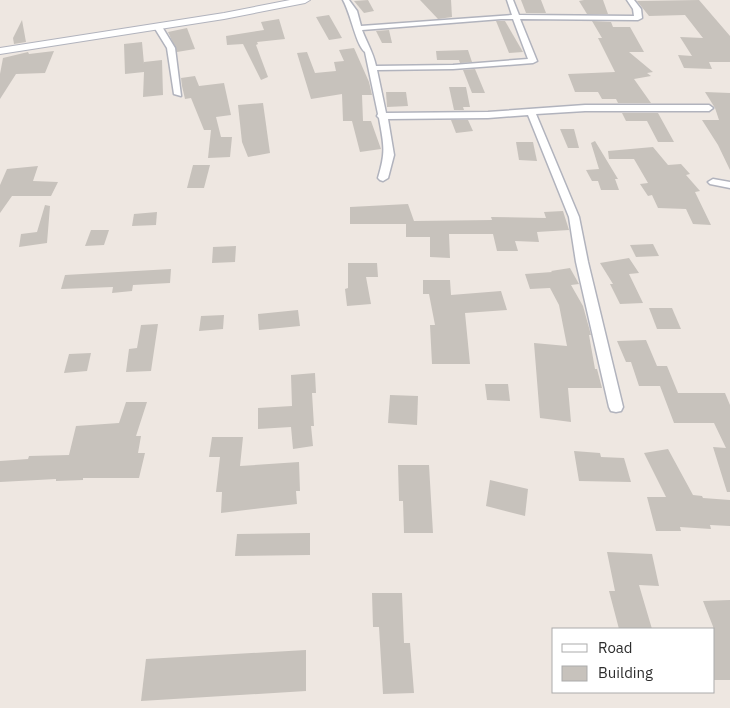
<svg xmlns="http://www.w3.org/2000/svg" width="730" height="708" viewBox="0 0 730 708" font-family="'IBM Plex Sans',sans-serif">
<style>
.building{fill:#c7c2bc}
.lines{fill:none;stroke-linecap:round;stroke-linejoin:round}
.street-casing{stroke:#b1b3bd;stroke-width:3}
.secondary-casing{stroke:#b1b3bd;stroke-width:2}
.street{fill:#fff;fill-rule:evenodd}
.secondary{fill:#fff;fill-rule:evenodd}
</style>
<rect width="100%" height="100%" fill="#eee7e1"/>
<g class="building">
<polygon points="368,0 374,11 364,13 354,1"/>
<polygon points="420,0 451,0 452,17 438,19"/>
<polygon points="521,0 541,0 546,13 526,13"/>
<polygon points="584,0 603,0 608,14 587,14 579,1"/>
<polygon points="699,0 730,36 730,62 709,62 712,69 684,68 678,55 692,56 680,37 703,38 685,15 649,16 637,1"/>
<polygon points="329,15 342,38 329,40 316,17"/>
<polygon points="279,19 285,39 257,42 258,44 256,45 268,77 261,80 243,44 227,45 226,36 264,30 261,22"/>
<polygon points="22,20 26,42 14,44 13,38"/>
<polygon points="496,21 505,21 523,52 509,53"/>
<polygon points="592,21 611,22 613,27 630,27 644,52 629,52 653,72 647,73 651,76 634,79 651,103 618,103 616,99 602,99 598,92 575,92 568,74 615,72 598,38 602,38"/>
<polygon points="187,28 195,49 177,52 168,32"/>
<polygon points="389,30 392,43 382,43 376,31"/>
<polygon points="142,42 144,64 144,62 162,60 163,95 143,97 144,72 125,74 124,44"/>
<polygon points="354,48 369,82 372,95 362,95 363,121 371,121 381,149 360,152 352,121 343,121 342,94 311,99 297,53 307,52 315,73 336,71 334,62 344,61 339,50"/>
<polygon points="468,50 472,62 460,63 459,60 437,60 436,51"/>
<polygon points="54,51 45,73 16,74 0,99 0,74 3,58 28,52 29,54"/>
<polygon points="475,69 485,93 472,93 463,70"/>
<polygon points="195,76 199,86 224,83 231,115 216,117 221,137 232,137 230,157 208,158 211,130 204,130 191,98 185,99 182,86 181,78"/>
<polygon points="449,87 466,87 470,107 463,107 464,110 454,110"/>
<polygon points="386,92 406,92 408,106 387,107"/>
<polygon points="705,92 730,93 730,170 718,145 702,120 719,120 715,108"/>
<polygon points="263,103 270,153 248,157 242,142 238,105"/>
<polygon points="622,113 658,113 674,142 658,142 647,121 626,121"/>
<polygon points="451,120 468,120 473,131 456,133"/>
<polygon points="560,129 574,129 579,148 568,148"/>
<polygon points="595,141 618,179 615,179 619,190 601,190 598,181 592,181 586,170 599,169 591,143"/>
<polygon points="516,142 533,142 537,161 519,160"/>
<polygon points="653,147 668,165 681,164 690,174 686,175 700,191 695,192 711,225 693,224 686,209 658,208 652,195 648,196 640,184 648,183 634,159 609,159 608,151"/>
<polygon points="193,165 210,165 204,188 187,188"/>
<polygon points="38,166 33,181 58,182 51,196 12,196 0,213 0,185 7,169"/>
<polygon points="408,204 414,221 492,220 491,217 546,218 544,212 563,211 569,230 537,232 539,242 515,241 518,251 497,251 493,234 449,234 450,258 430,257 430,237 406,237 406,224 350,224 350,207"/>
<polygon points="45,205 50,206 47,243 19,247 21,234 37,232"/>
<polygon points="157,212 156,225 132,226 134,214"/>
<polygon points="91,230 109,230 104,245 85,246"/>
<polygon points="653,244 659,256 636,257 630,245"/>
<polygon points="236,246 235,262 212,263 213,247"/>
<polygon points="629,258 639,273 629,274 643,303 620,304 610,284 613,284 600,263"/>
<polygon points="348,263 377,263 378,277 366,277 371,304 347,306 345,289 348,288"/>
<polygon points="570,268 579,284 571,285 583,306 591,335 589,335 595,369 597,369 602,388 568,388 571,422 540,418 534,343 567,346 559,305 550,288 530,289 525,274 552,272 551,271"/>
<polygon points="171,269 170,283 133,285 132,291 112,293 113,287 61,289 65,275"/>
<polygon points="423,280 450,280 451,295 501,291 507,310 465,313 470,364 432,364 430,325 435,325 429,294 423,294"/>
<polygon points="649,308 672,308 681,329 657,329"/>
<polygon points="298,310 300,326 259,330 258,314"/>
<polygon points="224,315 223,329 199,331 201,316"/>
<polygon points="158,324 151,371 126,372 129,349 137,348 141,325"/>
<polygon points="646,340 657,366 667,366 678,393 725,393 730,405 730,492 727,492 713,447 726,448 714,423 674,423 660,386 639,386 631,362 626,362 617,341"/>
<polygon points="91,353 87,371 64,373 69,354"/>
<polygon points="315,373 316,393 312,393 314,426 311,426 313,446 293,449 291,427 258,429 258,408 292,406 291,375"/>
<polygon points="485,384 508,384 510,401 487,400"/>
<polygon points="390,395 418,396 417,425 388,423"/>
<polygon points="126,402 147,402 136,436 141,436 138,453 145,453 139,478 83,478 83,480 56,481 56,479 0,482 0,461 28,459 29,456 69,455 76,426 119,423"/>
<polygon points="212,437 243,437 240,466 299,462 300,491 296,491 297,504 221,513 222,492 216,492 220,457 209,457"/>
<polygon points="668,449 693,495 702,496 703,498 730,500 730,526 710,525 711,529 680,527 681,531 656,531 647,497 666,497 644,453"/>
<polygon points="574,451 600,453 601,457 624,458 631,482 579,481"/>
<polygon points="398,465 429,465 433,533 404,533 403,501 399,501"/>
<polygon points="490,480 528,489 525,516 486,506"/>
<polygon points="310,533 310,555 235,556 237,534"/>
<polygon points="607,552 652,554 659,586 639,585 652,629 619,629 609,591 615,591"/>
<polygon points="372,593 402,593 404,643 410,643 414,693 383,694 379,627 373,627"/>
<polygon points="730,600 730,680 714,680 714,629 703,601"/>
<polygon points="306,650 306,691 141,701 146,659"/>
</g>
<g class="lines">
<g class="street-casing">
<g id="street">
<path d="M343,0H349L357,11L361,26L512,15L507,0H513L519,15L634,16L633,9L627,0H634L641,9L642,18L638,20L520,19L537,61L533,63L453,69L377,70L386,113L488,112L585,105H709L713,108L709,111H585L536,114L579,217L588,262L623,407L621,411L616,412L611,411L609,407L576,262L569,217L528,115L488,118L388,119L394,155L388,178L383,181L380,180L378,178C386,151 384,146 379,118L377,116L378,114L365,52C356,45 351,14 343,0ZM501,19H513L528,59L453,65L376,66C373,52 367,43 362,30Z"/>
<polygon points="155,25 161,25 175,48 181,96 174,94 167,48 154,27"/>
<polygon points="713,179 730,182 730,188 710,184 708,182"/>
</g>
</g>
<g class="secondary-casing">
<polygon id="secondary" points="290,0 310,0 305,3 224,19 0,54 0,48 224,13"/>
</g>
<use href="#street" class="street"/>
<use href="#secondary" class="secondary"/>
</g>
<rect x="552" y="628" width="162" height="65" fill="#ffffff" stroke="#ababab"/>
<rect x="562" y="644" width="25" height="8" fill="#ffffff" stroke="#ababab"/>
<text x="598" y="653" font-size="15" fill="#2d2d2d">Road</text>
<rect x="562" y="666" width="25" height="15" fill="#c7c2bc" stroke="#ababab"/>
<text x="598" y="678" font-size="15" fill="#2d2d2d">Building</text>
</svg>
